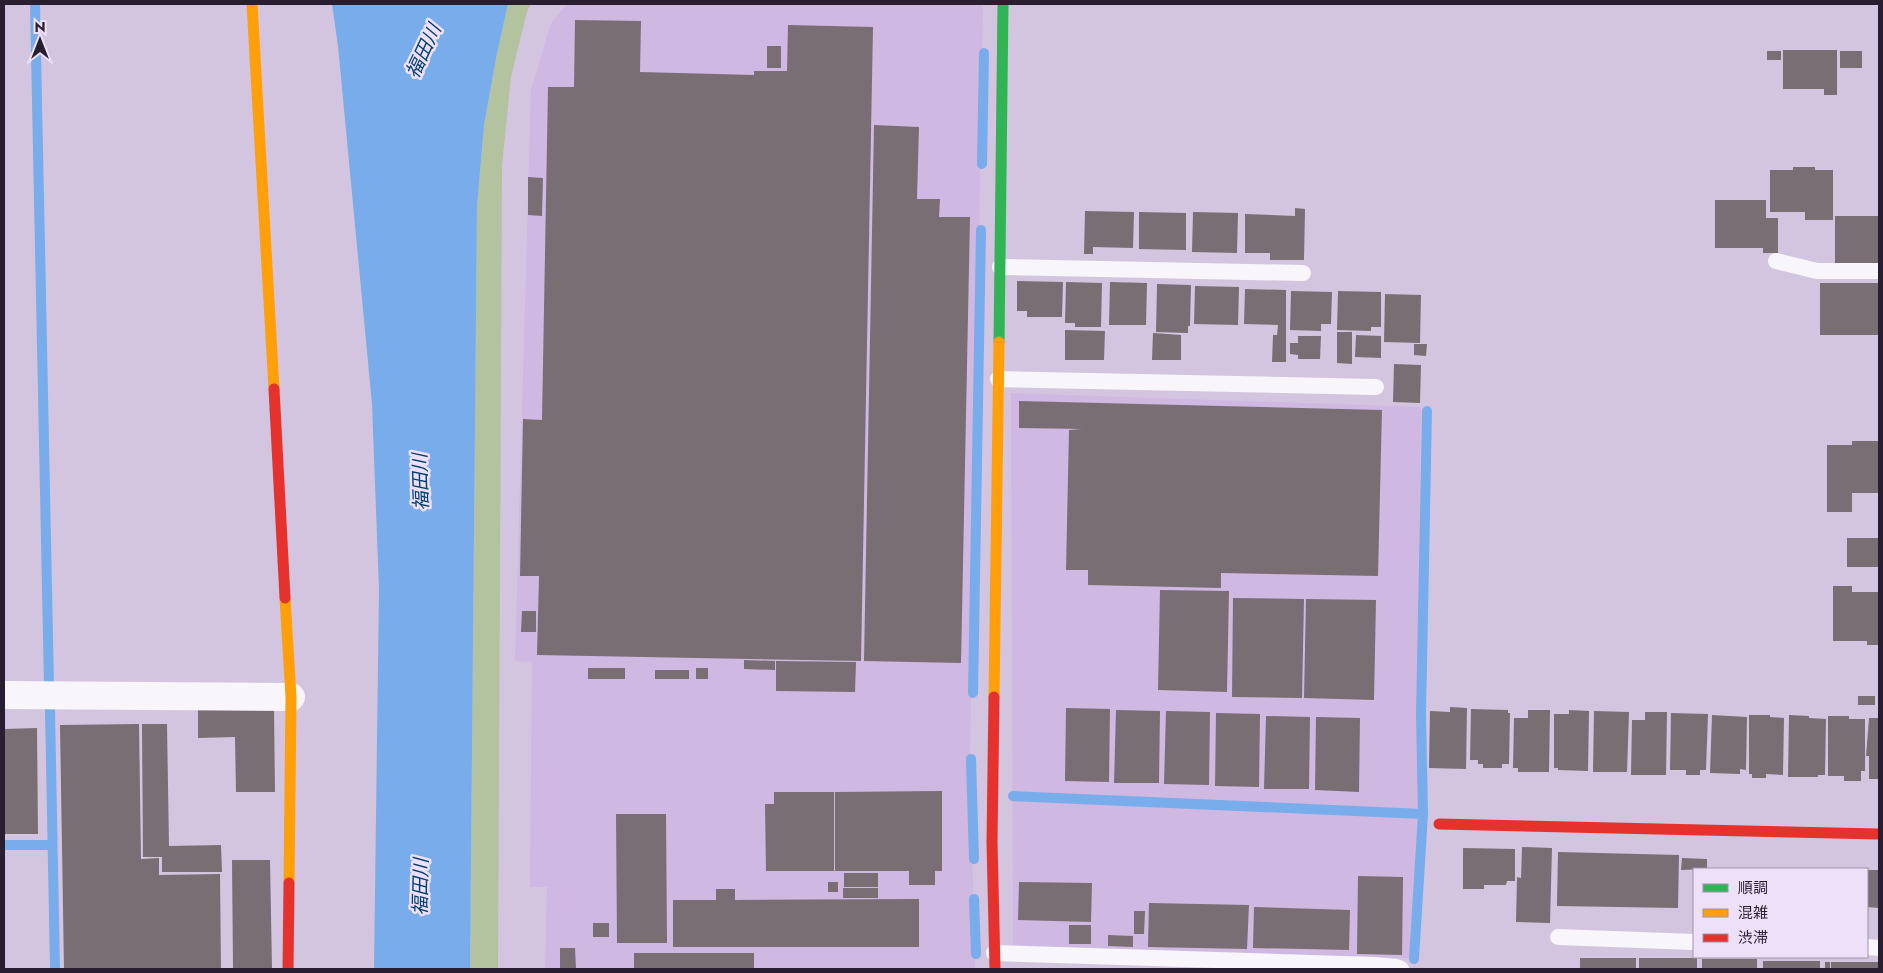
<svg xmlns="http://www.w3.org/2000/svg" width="1883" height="973" viewBox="0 0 1883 973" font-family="Jost,'Noto Sans JP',sans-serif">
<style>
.built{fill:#cfb8e2}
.green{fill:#b3c29f}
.water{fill:#78acea}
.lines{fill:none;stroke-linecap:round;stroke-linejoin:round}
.stream{stroke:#78acea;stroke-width:10}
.building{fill:#796e74}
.lane{stroke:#f8f6fa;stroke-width:16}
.street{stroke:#f8f6fa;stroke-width:28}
.fast{stroke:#30b455;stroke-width:11}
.slow{stroke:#ff9f0a;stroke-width:11}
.jam{stroke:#e5322d;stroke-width:11}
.labels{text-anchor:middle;stroke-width:5;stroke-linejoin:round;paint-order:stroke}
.water-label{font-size:19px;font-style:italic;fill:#004071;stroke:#eee0f9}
</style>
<rect width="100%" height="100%" fill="#d3c5df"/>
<g class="built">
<polygon points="567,4 983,4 970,758 975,969 545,969 547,887 530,887 532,662 515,661 531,90 551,23"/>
<polygon points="1011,393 1421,407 1417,713 1419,810 1409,958 1013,945"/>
</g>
<polygon class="green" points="508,4 531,4 527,11 511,77 502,165 498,969 470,969 477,206 484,125 497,53"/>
<polygon class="water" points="332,4 508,4 497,53 484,125 477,206 470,969 374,969 379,589 372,404 338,46"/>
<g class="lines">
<g class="stream">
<polyline points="35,4 49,686"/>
<polyline points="982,164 984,53"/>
<polyline points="973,693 981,230"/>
<polyline points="50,710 55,969"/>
<polyline points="971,759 974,859"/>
<polyline points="1013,796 1423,814 1414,959"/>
<polyline points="1423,814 1421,714 1427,411"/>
<polyline points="4,845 52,845"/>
<polyline points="974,899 976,954"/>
</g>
</g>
<g class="building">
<polygon points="575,20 641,21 640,72 754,75 754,71 787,71 788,25 873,27 861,661 537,655 539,576 520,576 523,419 542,420 548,87 574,87"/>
<rect x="767" y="46" width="14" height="22"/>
<polygon points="1783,50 1837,50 1837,95 1824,95 1824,89 1783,89"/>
<rect x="1767" y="51" width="14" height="9"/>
<rect x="1840" y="51" width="22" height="17"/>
<polygon points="874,125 919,127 917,199 940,199 939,217 970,217 961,663 864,661"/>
<polygon points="1793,167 1815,167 1815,170 1833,170 1833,220 1805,220 1805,212 1770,212 1770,170 1793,170"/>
<polygon points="528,177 543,178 542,216 528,215"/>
<polygon points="1715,200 1766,200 1766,218 1778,218 1778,253 1763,253 1763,248 1715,248"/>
<polygon points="1295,208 1305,209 1304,260 1270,260 1270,253 1245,253 1245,214 1295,216"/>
<polygon points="1085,211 1134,212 1133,248 1093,247 1093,254 1084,254"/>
<polygon points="1139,212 1186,213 1186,250 1139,249"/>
<polygon points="1193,212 1238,213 1237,253 1192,252"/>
<rect x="1835" y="216" width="44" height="48"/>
<polygon points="1017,281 1063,282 1062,317 1027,317 1027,311 1017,311"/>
<polygon points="1066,282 1102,283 1101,327 1075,327 1075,323 1065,323"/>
<polygon points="1110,282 1147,283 1146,325 1109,325"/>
<rect x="1820" y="283" width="59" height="52"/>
<polygon points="1157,284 1191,285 1190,326 1188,326 1188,333 1156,332"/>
<polygon points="1195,286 1239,287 1238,325 1194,324"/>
<polygon points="1245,289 1286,290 1286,362 1272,362 1273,335 1277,335 1278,325 1244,324"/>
<polygon points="1291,291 1332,292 1331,324 1321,324 1321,331 1290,330"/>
<polygon points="1338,291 1381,292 1381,327 1371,327 1371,331 1337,330"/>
<polygon points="1385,294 1421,295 1420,343 1384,342"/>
<polygon points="1065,330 1105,331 1104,360 1065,360"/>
<polygon points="1337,332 1352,332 1352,364 1337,363"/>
<polygon points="1153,333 1181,335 1181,360 1152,360"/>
<polygon points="1356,335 1381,336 1381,358 1355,357"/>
<polygon points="1298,336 1321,336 1320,359 1298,359 1298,355 1290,354 1290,343 1298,343 1298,349"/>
<polygon points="1414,344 1427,344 1426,356 1414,355"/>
<polygon points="1394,364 1421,365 1420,403 1393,402"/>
<polygon points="1019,401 1382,410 1378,576 1221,573 1221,588 1088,585 1088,570 1066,570 1069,430 1082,429 1019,428"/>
<polygon points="1852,441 1879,441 1879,493 1852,493 1852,512 1827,512 1827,445 1852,445"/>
<rect x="1847" y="538" width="32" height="29"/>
<polygon points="1833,586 1852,586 1852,592 1879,592 1879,645 1867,645 1867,641 1833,641"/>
<polygon points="1160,590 1229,591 1227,692 1158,690"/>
<polygon points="1233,598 1304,599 1302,698 1232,697"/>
<polygon points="1306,599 1376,600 1374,700 1304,698"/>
<polygon points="522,611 536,611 536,632 521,632"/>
<polygon points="744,660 775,661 775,670 744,669"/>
<polygon points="776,661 856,662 855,692 776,691"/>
<rect x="588" y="668" width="37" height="11"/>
<rect x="696" y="668" width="12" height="11"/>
<rect x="655" y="670" width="34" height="9"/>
<rect x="1858" y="696" width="17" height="9"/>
<polygon points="1450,707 1467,708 1466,769 1429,768 1430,711 1450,712"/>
<polygon points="1066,708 1110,709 1109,782 1065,781"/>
<polygon points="1471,709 1508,710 1508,713 1510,713 1509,764 1502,764 1502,768 1483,768 1483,764 1478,764 1478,760 1470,760"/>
<polygon points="198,710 274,710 275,792 236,792 235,737 198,738"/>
<polygon points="1116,710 1160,711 1159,783 1114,783"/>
<polygon points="1528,710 1550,710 1549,772 1518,772 1518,768 1513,768 1514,718 1528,718"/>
<polygon points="1569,710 1589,711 1588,771 1558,770 1558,768 1554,768 1554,714 1569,714"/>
<polygon points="1166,711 1210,712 1209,785 1164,784"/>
<polygon points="1594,711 1629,712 1627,772 1593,772"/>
<polygon points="1645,712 1667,712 1666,775 1631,775 1632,720 1645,720"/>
<polygon points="1216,713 1260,714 1259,787 1215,786"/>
<polygon points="1671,713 1708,714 1706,770 1700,770 1700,775 1686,775 1686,770 1670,770"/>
<polygon points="1712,715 1747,717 1746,770 1740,769 1740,774 1710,773"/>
<polygon points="1749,715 1770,715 1770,717 1784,718 1783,775 1766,774 1766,778 1752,778 1752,774 1749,774"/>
<polygon points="1789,715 1809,716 1809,718 1826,719 1825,775 1818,775 1818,777 1788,777"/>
<polygon points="1266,716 1310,717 1309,789 1264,789"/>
<polygon points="1828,716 1849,716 1849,719 1865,719 1865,771 1861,771 1861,781 1844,781 1844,776 1828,776"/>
<polygon points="1316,717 1360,718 1359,792 1315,790"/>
<polygon points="1869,718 1879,718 1879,779 1869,779 1869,756 1866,756"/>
<polygon points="139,724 141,859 159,858 159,875 220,874 221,969 64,969 60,725"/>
<polygon points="142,724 167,724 169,846 221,845 222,872 162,872 162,857 143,857"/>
<polygon points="37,728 38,834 4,834 4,729"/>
<polygon points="942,791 942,871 935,871 935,885 909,885 909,871 835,871 835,792"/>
<polygon points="774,792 834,792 834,871 766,871 765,804 774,804"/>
<polygon points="616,814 666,814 667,943 617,943"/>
<polygon points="1522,847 1552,848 1550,923 1516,922 1517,877 1521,878"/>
<polygon points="1463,848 1515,849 1515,881 1507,881 1506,885 1484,885 1484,889 1463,889"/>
<polygon points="1558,852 1679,855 1678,908 1557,906"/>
<polygon points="1682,858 1707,859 1707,869 1681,870"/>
<polygon points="232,860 270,860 272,969 233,969"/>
<polygon points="1867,870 1879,870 1879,908 1867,907"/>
<rect x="844" y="873" width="34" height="14"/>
<polygon points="1358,876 1403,877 1402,955 1357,954"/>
<rect x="828" y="882" width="10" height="10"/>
<polygon points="1019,882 1092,883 1091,922 1018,920"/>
<rect x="843" y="888" width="35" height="10"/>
<polygon points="716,889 735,889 735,900 919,899 919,947 673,947 673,900 716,900"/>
<polygon points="1149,903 1249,905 1247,949 1148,947"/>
<polygon points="1254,907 1350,910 1349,950 1253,948"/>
<polygon points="1134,911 1145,911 1144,934 1134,934"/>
<rect x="593" y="923" width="16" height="14"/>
<rect x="1069" y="925" width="22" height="19"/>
<polygon points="1108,935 1133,936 1133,947 1108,946"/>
<polygon points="560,948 575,948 576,969 560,969"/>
<rect x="634" y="953" width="120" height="16"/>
<rect x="1580" y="958" width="56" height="11"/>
<rect x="1639" y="958" width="58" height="11"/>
<rect x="1702" y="959" width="55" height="10"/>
<rect x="1763" y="961" width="57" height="8"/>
<rect x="1825" y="962" width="5" height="7"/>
<rect x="1831" y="962" width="48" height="7"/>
</g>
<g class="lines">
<g class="lane">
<polyline points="1776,261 1817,271 1879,271"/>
<polyline points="1000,267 1303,273"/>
<polyline points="998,379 1376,387"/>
<polyline points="1558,937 1694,942"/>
<polyline points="1867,947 1879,948"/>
<polyline points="994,953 1374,965 1396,967 1401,969"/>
</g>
<polyline class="street" points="4,695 291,697"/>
<polyline class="fast" points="999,342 1003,4"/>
<g class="slow">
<polyline points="252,4 274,389"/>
<polyline points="285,598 291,697 289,883"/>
<polyline points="994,697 999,342"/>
</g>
<g class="jam">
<polyline points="274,389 285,598"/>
<polyline points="994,697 992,842 995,969"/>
<polyline points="1439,824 1879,834"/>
<polyline points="288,969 289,883"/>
</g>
</g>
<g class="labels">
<g class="water-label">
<text transform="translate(423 51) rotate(-65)" y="7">福田川</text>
<text transform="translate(420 482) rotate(-92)" y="7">福田川</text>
<text transform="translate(420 887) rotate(-89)" y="7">福田川</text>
</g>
</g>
<rect width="1883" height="973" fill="none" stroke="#281e30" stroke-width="10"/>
<rect x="1693" y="868" width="175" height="90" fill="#eee0f9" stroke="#9f92a9"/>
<rect x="1703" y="884" width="25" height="8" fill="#30b455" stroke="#9f92a9"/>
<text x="1738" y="893" font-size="15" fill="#281e30">順調</text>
<rect x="1703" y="909" width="25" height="8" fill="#ff9f0a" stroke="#9f92a9"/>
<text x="1738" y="918" font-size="15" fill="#281e30">混雑</text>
<rect x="1703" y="934" width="25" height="8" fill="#e5322d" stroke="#9f92a9"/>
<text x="1738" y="943" font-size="15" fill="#281e30">渋滞</text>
<g transform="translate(40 40)" stroke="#eee0f9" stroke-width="4" paint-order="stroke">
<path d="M0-4L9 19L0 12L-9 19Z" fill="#281e30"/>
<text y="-8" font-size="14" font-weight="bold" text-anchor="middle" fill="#281e30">N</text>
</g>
</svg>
